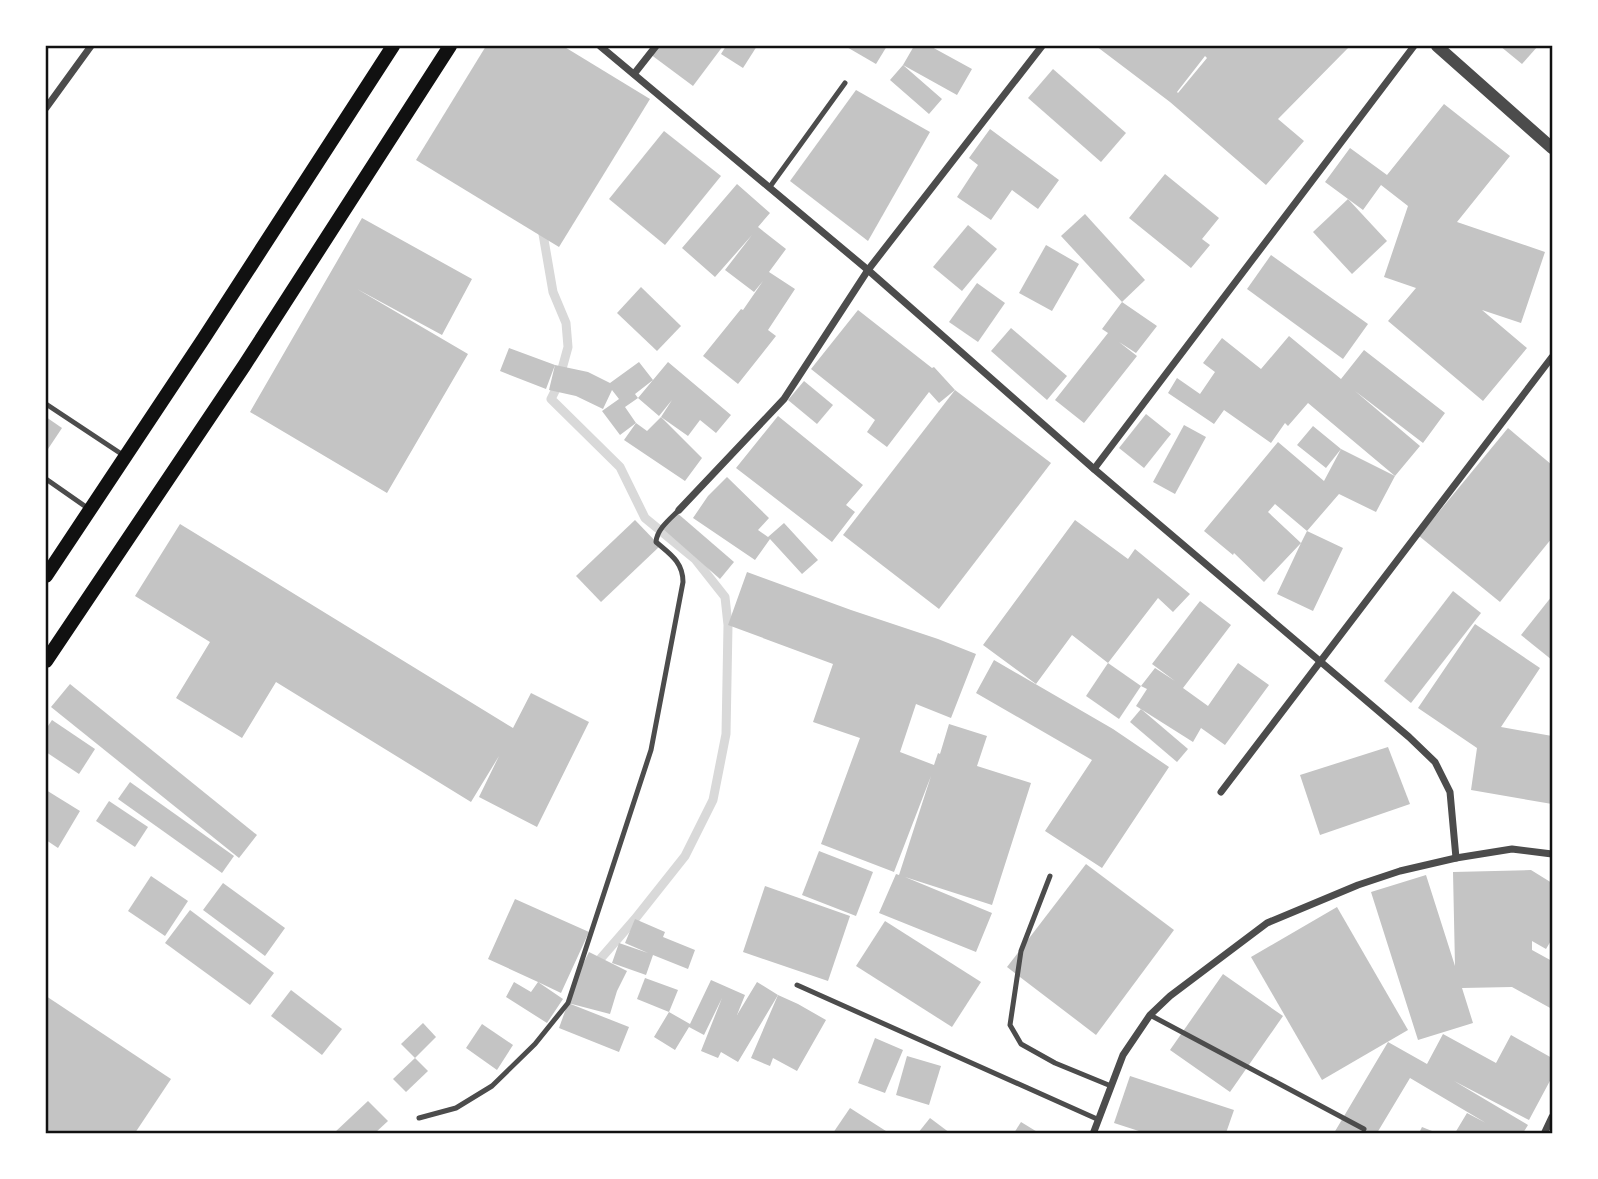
<svg xmlns="http://www.w3.org/2000/svg" width="1598" height="1179" viewBox="0 0 1598 1179" font-family="Manrope,sans-serif">
<style>
.lines{fill:none;stroke-linecap:round;stroke-linejoin:round}
.stream{stroke:#d9d9d9;stroke-width:9}
.building{fill:#c4c4c4;fill-rule:evenodd}
.service{stroke:#4c4c4c;stroke-width:5}
.minor{stroke:#4c4c4c;stroke-width:7}
.tertiary{stroke:#4c4c4c;stroke-width:12}
.secondary{stroke:#111;stroke-width:14}
.neatline{fill:none;stroke:#111;stroke-width:2.5}
</style>
<rect width="100%" height="100%" fill="#fff"/>
<g class="lines">
<polyline class="stream" points="543,234 553,292 566,323 568,347 557,387 551,399 620,467 645,518 695,559 725,597 728,625 726,734 713,800 685,856 635,919 595,965"/>
</g>
<g class="building">
<polygon points="486,46 563,46 650,99 559,247 416,160"/>
<polygon points="656,46 723,46 693,86 650,54"/>
<polygon points="726,46 757,46 743,68 721,54"/>
<polygon points="845,46 887,46 876,64"/>
<polygon points="914,46 930,46 972,69 957,95 903,65 942,99 929,114 890,80 903,65"/>
<path d="M1096,46H1350L1278,119L1304,141L1266,185L1170,102ZM1205,56L1207,58L1178,93L1177,92Z"/>
<polygon points="1500,46 1538,46 1522,64"/>
<polygon points="1053,69 1126,133 1101,162 1028,98"/>
<polygon points="856,90 930,132 868,241 790,181"/>
<polygon points="1444,104 1510,156 1457,222 1545,252 1521,323 1482,310 1527,348 1483,401 1388,321 1416,288 1384,277 1408,206 1381,185 1363,210 1325,182 1350,148 1387,175"/>
<polygon points="990,129 1059,180 1038,209 1012,190 991,220 957,197 978,165 969,158"/>
<polygon points="664,131 721,176 665,245 609,199"/>
<polygon points="1165,174 1219,218 1202,239 1210,245 1191,268 1129,218"/>
<polygon points="737,184 770,213 758,227 786,249 769,272 795,289 768,330 776,336 738,384 703,356 741,309 743,310 763,281 754,292 725,270 752,235 715,277 682,248"/>
<polygon points="1348,199 1387,241 1352,274 1313,232"/>
<polygon points="1085,214 1145,280 1122,302 1061,236"/>
<polygon points="362,218 472,279 442,335 357,289 468,354 387,493 250,412"/>
<polygon points="968,225 997,249 962,291 933,267"/>
<polygon points="1046,245 1079,264 1052,311 1019,293"/>
<polygon points="1271,255 1368,324 1343,359 1247,289"/>
<polygon points="977,283 1005,303 978,342 949,322"/>
<polygon points="641,287 681,326 657,351 617,313"/>
<polygon points="1122,302 1157,326 1136,353 1119,342 1137,356 1084,423 1055,400 1108,333 1102,329"/>
<polygon points="858,310 932,368 934,367 955,390 939,403 929,392 887,447 867,432 875,420 811,369"/>
<polygon points="1011,328 1067,376 1047,400 991,351"/>
<polygon points="1289,336 1341,379 1364,350 1445,413 1423,443 1355,391 1420,446 1395,476 1308,403 1288,426 1285,423 1271,443 1224,410 1214,424 1168,393 1177,378 1200,394 1215,372 1203,363 1222,338 1261,369"/>
<path d="M509,348L555,365L588,372L610,383L639,362L653,380L668,362L731,415L716,433L700,420L688,436L661,417L672,400L659,416L638,398L625,407L636,423L620,435L602,411L619,399L612,390L603,409L576,396L549,390L555,365L546,389L500,371ZM653,380L638,398L635,394Z"/>
<polygon points="804,381 833,405 817,424 788,400"/>
<polygon points="955,390 1051,463 939,609 843,535"/>
<polygon points="1146,414 1171,434 1144,468 1119,448"/>
<polygon points="778,416 863,485 846,505 855,512 832,542 736,468"/>
<polygon points="46,417 62,428 46,452"/>
<polygon points="661,417 702,458 685,481 624,440 636,423 647,431"/>
<polygon points="1184,425 1206,437 1175,494 1153,482"/>
<path d="M1313,426L1341,449L1395,476L1376,512L1339,494L1307,531L1343,548L1313,611L1277,594L1301,543L1264,582L1234,553L1233,555L1204,531L1278,442L1324,481L1341,449L1326,468L1297,445ZM1275,504L1307,531L1301,543L1268,512Z"/>
<polygon points="1508,428 1552,465 1552,538 1500,602 1419,536"/>
<polygon points="727,477 769,518 758,530 768,537 784,523 818,560 802,574 770,539 755,560 693,518 708,496"/>
<polygon points="676,512 734,562 720,579 662,528"/>
<polygon points="635,520 660,546 601,602 576,576"/>
<polygon points="1075,520 1128,559 1135,549 1190,594 1173,612 1158,598 1108,663 1072,635 1036,684 983,645"/>
<polygon points="180,524 513,728 531,693 589,722 537,827 479,797 499,756 471,802 276,682 242,738 176,698 210,642 135,596"/>
<polygon points="747,572 851,610 938,639 976,654 951,718 916,704 900,752 934,765 938,753 940,754 949,724 987,736 977,766 1031,783 992,905 905,877 992,913 976,952 879,913 896,874 899,875 931,776 894,872 821,844 860,738 813,722 833,664 728,625"/>
<polygon points="1453,591 1481,613 1411,703 1384,681"/>
<polygon points="1552,596 1552,660 1521,635"/>
<polygon points="1200,601 1231,625 1183,688 1208,706 1238,663 1269,685 1225,745 1201,728 1193,742 1136,706 1147,689 1141,686 1155,668 1175,681 1152,664"/>
<polygon points="1475,624 1540,668 1501,727 1552,736 1552,804 1471,790 1477,748 1418,708"/>
<polygon points="994,660 1113,729 1169,767 1102,868 1045,831 1092,760 976,693"/>
<polygon points="1108,663 1141,686 1119,719 1086,696"/>
<polygon points="70,684 257,835 239,858 51,707"/>
<polygon points="1141,709 1188,749 1177,762 1130,722"/>
<polygon points="52,720 95,749 79,774 46,752 46,729"/>
<polygon points="1388,747 1410,804 1320,835 1300,775"/>
<polygon points="130,782 234,856 222,873 118,799"/>
<polygon points="46,790 80,811 58,848 46,840"/>
<polygon points="109,801 148,827 135,847 96,821"/>
<polygon points="819,851 873,872 856,916 802,895"/>
<polygon points="1086,864 1174,930 1096,1035 1007,967"/>
<polygon points="1531,870 1552,883 1552,939 1546,949 1532,941 1532,950 1552,961 1552,1009 1512,987 1462,988 1473,1023 1418,1040 1371,892 1426,875 1455,966 1453,872"/>
<polygon points="151,876 188,901 165,936 128,911"/>
<polygon points="223,883 285,928 265,956 203,910"/>
<polygon points="765,886 850,916 828,981 743,952"/>
<polygon points="515,899 589,932 561,993 538,982 563,999 547,1023 506,997 514,982 531,992 538,982 488,959"/>
<polygon points="1337,907 1408,1030 1322,1080 1251,957"/>
<polygon points="190,910 274,973 250,1005 165,943"/>
<polygon points="635,919 665,932 663,937 695,950 688,969 653,955 646,975 612,963 619,943 648,953 625,943"/>
<polygon points="885,921 981,982 952,1027 856,966"/>
<polygon points="589,952 627,971 617,991 610,1014 568,1003 575,980"/>
<polygon points="1223,974 1283,1016 1230,1092 1170,1050"/>
<polygon points="645,978 678,990 669,1012 637,999"/>
<polygon points="711,980 745,995 737,1015 757,982 778,995 738,1062 721,1052 718,1058 701,1051 722,998 704,1035 689,1027 675,1050 654,1037 669,1012 690,1024"/>
<polygon points="291,990 342,1029 322,1055 271,1016"/>
<polygon points="778,995 798,1004 826,1020 797,1071 773,1058 770,1066 751,1058"/>
<polygon points="46,996 171,1079 135,1133 46,1133"/>
<polygon points="568,1003 629,1027 619,1052 559,1028"/>
<polygon points="423,1023 436,1037 415,1058 401,1044"/>
<polygon points="482,1024 513,1045 497,1070 466,1048"/>
<polygon points="1443,1034 1496,1063 1511,1035 1552,1058 1552,1077 1529,1120 1454,1081 1528,1125 1523,1133 1455,1133 1467,1113 1486,1123 1410,1078 1377,1133 1334,1133 1388,1042 1427,1064"/>
<polygon points="875,1038 903,1050 885,1093 858,1083"/>
<polygon points="907,1056 941,1066 929,1105 896,1095"/>
<polygon points="415,1058 428,1071 406,1092 393,1079"/>
<polygon points="1130,1076 1234,1110 1226,1133 1145,1133 1114,1123"/>
<polygon points="368,1101 388,1121 375,1133 334,1133"/>
<polygon points="850,1108 889,1133 833,1133"/>
<polygon points="930,1118 950,1133 918,1133"/>
<polygon points="1021,1122 1039,1133 1014,1133"/>
<polygon points="1422,1127 1437,1133 1419,1133"/>
</g>
<g class="lines">
<g class="service">
<polyline points="769,188 845,83"/>
<polyline points="46,404 123,455"/>
<polyline points="46,479 89,509"/>
<polyline points="1050,876 1021,951 1010,1025 1021,1044 1055,1063 1111,1086"/>
<polyline points="797,985 1097,1119"/>
<polyline points="1150,1015 1364,1129"/>
<path d="M419,1118L456,1108L492,1086L535,1044L568,1003L651,750L683,582C683,562 670,554 656,542C657,529 670,519 679,510"/>
</g>
<g class="minor">
<polyline points="600,46 868,270 1094,469 1409,737 1435,762 1450,792 1456,858"/>
<polyline points="634,74 656,46"/>
<polyline points="46,108 91,46"/>
<polyline points="1094,469 1414,46"/>
<polyline points="679,510 784,399 868,270 1042,46"/>
<polyline points="1221,792 1552,357"/>
<polyline points="1093,1134 1123,1055 1150,1015 1170,996 1267,923 1358,885 1400,871 1456,858 1512,849 1552,854"/>
<polyline points="1544,1134 1552,1117"/>
</g>
<polyline class="tertiary" points="1437,46 1552,148"/>
<g class="secondary">
<polyline points="46,576 204,338 393,46"/>
<polyline points="46,661 244,366 450,46"/>
</g>
</g>
<rect width="1598" height="1179" fill="none" stroke="#ffffff" stroke-width="94"/>
<rect x="47" y="47" width="1504" height="1085" class="neatline"/>
</svg>
